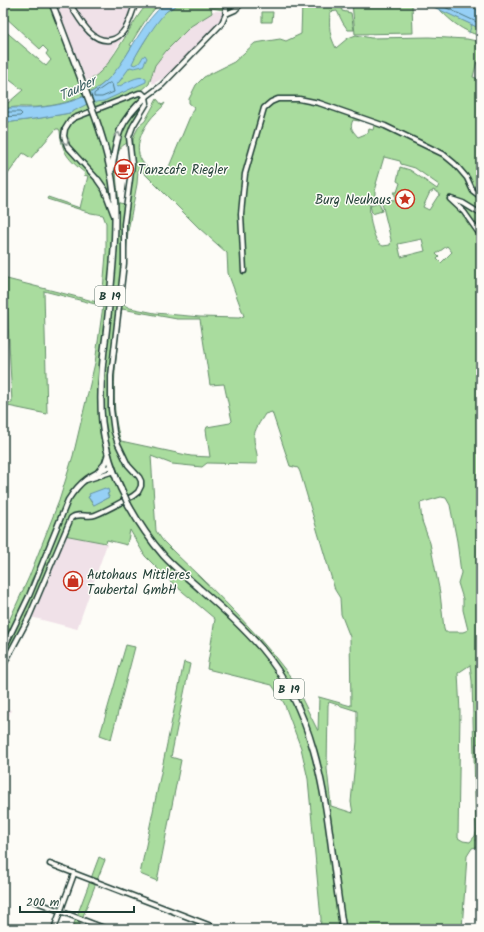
<svg xmlns="http://www.w3.org/2000/svg" width="484" height="932" viewBox="0 0 484 932" font-family="Kalam,sans-serif">
<style>
.built{fill:#f0e1e8}
.green{fill:#a9dc9e;stroke:#648c69;fill-rule:evenodd}
.water{fill:#96d0f6;stroke:#6695a8}
.lines{fill:none;stroke-linecap:round;stroke-linejoin:round}
.shore{stroke:#4f7882;stroke-width:1}
.stream{stroke:#6695a8;stroke-width:1}
.minor-casing{stroke:#1f3d34;stroke-width:7}
.major-casing{stroke:#1f3d34;stroke-width:8}
.minor{stroke:#fdfcf7;stroke-width:4}
.major{stroke:#fdfcf7;stroke-width:5}
.rail{stroke:#1f3d34;stroke-width:1}
.major-bridge-casing{stroke:#1f3d34;stroke-width:8;stroke-linecap:butt}
.major-bridge{stroke:#fdfcf7;stroke-width:5}
.oneway{stroke:#8e9c96}
.labels{text-anchor:middle;stroke-width:3;stroke-linejoin:round;paint-order:stroke}
.shield{fill:#fdfcf7;stroke:#62766e;stroke-width:1}
.shield-label{font-size:12px;font-weight:bold;fill:#1f3d34}
.poi-label{font-size:13px;fill:#1f3d34;stroke:#fdfcf7;text-anchor:start}
.water-label{font-size:14px;font-style:italic;fill:#3d6264;stroke:#fdfcf7}
</style>
<rect width="100%" height="100%" fill="#fdfcf7"/>
<filter id="ink" filterUnits="userSpaceOnUse"><feTurbulence type="fractalNoise" baseFrequency=".025" numOctaves="2"/><feDisplacementMap in="SourceGraphic" scale="8" xChannelSelector="R" yChannelSelector="G"/><feConvolveMatrix kernelMatrix="1 2 1 2 8 2 1 2 1" color-interpolation-filters="sRGB"/></filter>
<g filter="url(#ink)">
<g class="built">
<polygon points="55,3 146,3 138,8 107,66 88,84"/>
<polygon points="208,11 225,11 221,21 209,34 165,77 153,84 150,79 153,67 180,34"/>
<polygon points="66,534 107,544 77,629 31,617"/>
<polygon points="3,708 11,710 3,736"/>
</g>
<g class="green">
<path d="M3,3H52L81,79V86C92,80 104,70 111,59C124,41 133,21 147,4L160,3C148,15 139,30 130,45L132,46C126,56 121,66 113,74C95,95 66,105 39,107C28,108 13,105 3,110V105L8,103L23,90L3,75V29L46,66L51,60L46,54L48,51L43,46L40,49L3,15Z"/>
<path d="M180,3H242L235,10L226,14L224,10L211,8L212,13L191,26L166,51L155,65L149,84L139,93L148,101L133,126L129,143C109,145 118,188 119,203L126,204L132,164L129,146L133,154V139L135,134L139,126L145,121L157,99L162,105L165,103C162,108 159,110 155,114C143,126 131,149 144,164C151,172 156,173 166,174L194,107L189,103V99L196,85L204,77L234,62L255,43L280,39L286,41L301,34L302,3H341L342,11L351,13L354,30H348L343,23L337,11L330,12C329,27 329,35 336,48L348,38L356,35L371,38L429,37L467,39L481,42V62L477,61L473,77L481,80V743L476,744L479,809L478,831L476,841L481,843V846L472,848L467,856L462,929H320L321,919L308,779L301,748L284,703L272,685L207,669L215,619L170,581L145,556L130,530L127,545L107,540L106,543L64,535L29,617L3,666V634L29,577L46,534L59,501L73,456L95,363L103,306L44,291L47,414L3,405V402L12,403L6,281L3,280V278L97,302H100L103,290L106,254V223L103,215L91,213L47,199L48,197L80,208L88,176L84,175L85,173C68,159 62,153 60,131L59,129H56L31,158L23,153L3,181V121L12,122L41,118L70,113L117,81H120L157,21L167,11ZM353,120L359,121L362,120L375,122L373,130L369,129L368,133L358,137C353,131 349,128 353,120ZM384,157L400,161L401,164L415,168L439,185L437,189L410,170L400,167L397,181L400,183L397,192H394L393,193L395,194V200L386,199L382,203L391,240L390,245L383,246C381,245 379,244 378,242C373,237 368,212 370,205L372,214L382,211L379,202L370,205L368,201L375,198V191L377,184H376ZM139,168L199,228L227,253L228,273L244,316L239,318L200,317L155,313L130,308L122,304L128,231L137,184L138,170ZM433,190L439,193L440,195L438,196L429,210L423,207L430,192H432ZM422,239L425,251L401,257L398,244ZM447,246L452,252L441,263L437,259L439,257L436,254ZM122,309L177,319H200L210,385L224,384L232,421L230,423L207,427L206,430L210,457L191,456L121,441C110,411 115,368 118,336C119,327 119,317 122,309ZM272,412L290,466L298,468L300,472L335,590L340,598L341,614L350,637L351,706L319,697L318,731L301,697L302,693C266,640 220,596 174,552L163,541L156,531L151,456L172,464L202,467L207,463L257,464C259,455 254,447 254,438C254,429 261,421 265,414ZM108,454L114,471L90,476L103,467ZM107,493L109,497L93,505L88,497L109,493ZM441,497L446,498L450,505L457,541L461,573L458,583L463,599V610L468,630L463,632H445L444,629L440,593L430,543L422,521L420,503ZM41,567L27,601C27,589 32,574 41,567ZM470,665L472,681L476,832L475,836L470,842L463,841L458,838L460,712L458,673ZM329,702L357,711V742L351,802L353,813L331,806L327,769L328,705Z"/>
<polygon points="352,3 412,4 413,33 355,34"/>
<path d="M439,9L481,29V36C462,31 452,22 439,9Z"/>
<polygon points="262,12 273,12 272,22 262,22"/>
<polygon points="126,645 135,647 111,739 100,735"/>
<polygon points="184,662 190,664 171,757 181,760 157,881 140,874"/>
<polygon points="99,857 105,860 78,929 72,929"/>
</g>
<g class="water">
<path d="M166,3H180C176,6 171,8 167,11C158,19 136,53 132,64L135,65C142,63 141,57 145,55L147,58L143,66L134,68L130,67L116,86L118,87C126,83 137,75 146,78V82L104,101L89,103L70,113L41,118L12,122L3,121V110C11,106 21,109 30,108C49,107 69,104 87,95C96,90 106,82 113,74C132,52 142,21 166,3Z"/>
<polygon points="425,3 460,3 481,11 481,29"/>
<polygon points="105,488 106,490 108,489 109,493 107,494 109,497 94,505 88,497 90,496 89,494"/>
</g>
<g class="lines">
<g class="shore">
<polyline points="436,3 481,24"/>
<polygon points="110,83 112,84 114,92 102,97 94,97 94,94"/>
<polyline points="3,113 9,112 20,112 22,114 20,116 3,117"/>
</g>
<polyline class="stream" points="469,33 472,24"/>
<g class="minor-casing">
<g id="minor">
<path d="M69,3C79,17 90,43 110,40C116,39 122,34 125,29C130,22 132,11 136,3"/>
<polyline points="226,14 235,10 242,3"/>
<polyline points="146,97 162,85 222,23 226,14 226,3"/>
<polyline points="450,199 464,212 481,236"/>
<polyline points="451,199 463,203 481,214"/>
<polyline points="244,271 241,214 243,193 245,174 264,108 271,102 278,99 299,99 319,103 385,126 443,154 455,164 467,178 473,191 481,197"/>
<polyline points="86,480 114,471"/>
<path d="M3,650L29,596L68,500C80,481 91,474 112,466"/>
<path d="M3,666L29,617L71,518C79,512 87,518 95,515C108,510 121,502 133,496L138,492L141,486V481L139,477L128,465L118,444L114,432L111,409V376L124,263V224L132,164L129,137L133,126L147,103L146,97L142,93H139L74,118L70,121L65,129L64,136L67,146L98,180"/>
<polyline points="50,864 219,929"/>
<polyline points="34,901 104,928"/>
<polyline points="3,926 5,929"/>
<polyline points="54,929 74,874"/>
<polyline points="200,929 202,923"/>
</g>
</g>
<g class="major-casing">
<g id="major">
<polyline points="52,3 81,79"/>
<path d="M95,116C107,150 116,184 115,220C115,258 110,296 106,334C102,363 99,393 102,422C105,448 113,474 125,497"/>
<path d="M112,169C117,133 119,122 146,97"/>
<polyline points="98,180 105,190 114,214"/>
<polyline points="99,471 105,464 108,455"/>
<path d="M128,504C138,522 150,540 164,556C175,568 188,578 200,589C221,607 242,626 261,648C329,728 326,831 343,929"/>
</g>
</g>
<use href="#minor" class="minor"/>
<use href="#major" class="major"/>
<polyline class="rail" points="3,5 5,3"/>
<g class="major-bridge-casing">
<g id="major-bridge">
<polyline points="81,79 95,116"/>
<polyline points="125,497 128,504"/>
</g>
</g>
<use href="#major-bridge" class="major-bridge"/>
</g>
<defs><path id="oneway-chevron" d="M-2-3.5L2.5 0L-2 3.5" fill="none" stroke-width="1.6" stroke-linecap="round" stroke-linejoin="round"/></defs>
<g class="oneway">
<use href="#oneway-chevron" transform="translate(118 135) rotate(-73)"/>
<use href="#oneway-chevron" transform="translate(66 142) rotate(71)"/>
</g>
</g>
<defs>
<g id="cafe-ring" transform="scale(1)"><circle r="9.5" fill="#fdfcf7" stroke="#c8321e" stroke-width="1.5"/><path d="M-5.5-4.5H6V0H3Q3 3.5 0 3.5H-2.5Q-5.5 3.5-5.5 0ZM3-3.2v2h1.7v-2ZM-6 4.5H4V6H-6Z" fill="#c8321e"/></g>
<g id="sight-ring" transform="scale(1)"><circle r="9.5" fill="#fdfcf7" stroke="#c8321e" stroke-width="1.5"/><path d="M0-6L1.8-2.2L6-1.7L2.9 1.2L3.7 5.4L0 3.3L-3.7 5.4L-2.9 1.2L-6-1.7L-1.8-2.2Z" fill="#c8321e"/></g>
<g id="shop-ring" transform="scale(1)"><circle r="9.5" fill="#fdfcf7" stroke="#c8321e" stroke-width="1.5"/><path d="M-5-2.5h2.3a2.7 3.5 0 0 1 5.4 0H5L5.5 6h-11ZM-1.5-2.5h3a1.5 2.3 0 0 0-3 0Z" fill="#c8321e"/></g>
</defs>
<g fill-rule="evenodd">
<use href="#cafe-ring" x="124" y="169"/>
<use href="#sight-ring" x="405" y="199"/>
<use href="#shop-ring" x="73" y="581"/>
</g>
<g class="labels">
<g class="shield">
<rect x="95" y="286" width="30" height="20" rx="3"/>
<rect x="274" y="679" width="30" height="20" rx="3"/>
</g>
<g class="shield-label">
<text x="110" y="300">B 19</text>
<text x="289" y="693">B 19</text>
</g>
<g class="poi-label">
<text x="138" y="174">Tanzcafe Riegler</text>
<text x="391" y="204" text-anchor="end">Burg Neuhaus</text>
<text x="87" y="579">Autohaus Mittleres<tspan x="87" dy="15">Taubertal GmbH</tspan></text>
</g>
<g class="water-label">
<text transform="translate(77 88) rotate(-26)" y="5">Tauber</text>
</g>
</g>
<rect width="484" height="932" fill="none" stroke="#fdfcf7" stroke-width="16"/>
<rect x="8" y="8" width="468" height="916" fill="none" stroke="#1f3d34" stroke-width="1.5" filter="url(#ink)"/>
<path d="M20 906v6h114v-6" fill="none" stroke="#1f3d34" stroke-width="2"/>
<text x="26" y="906" font-size="12" fill="#1f3d34" stroke="#fdfcf7" stroke-width="3" paint-order="stroke">200 m</text>
</svg>
